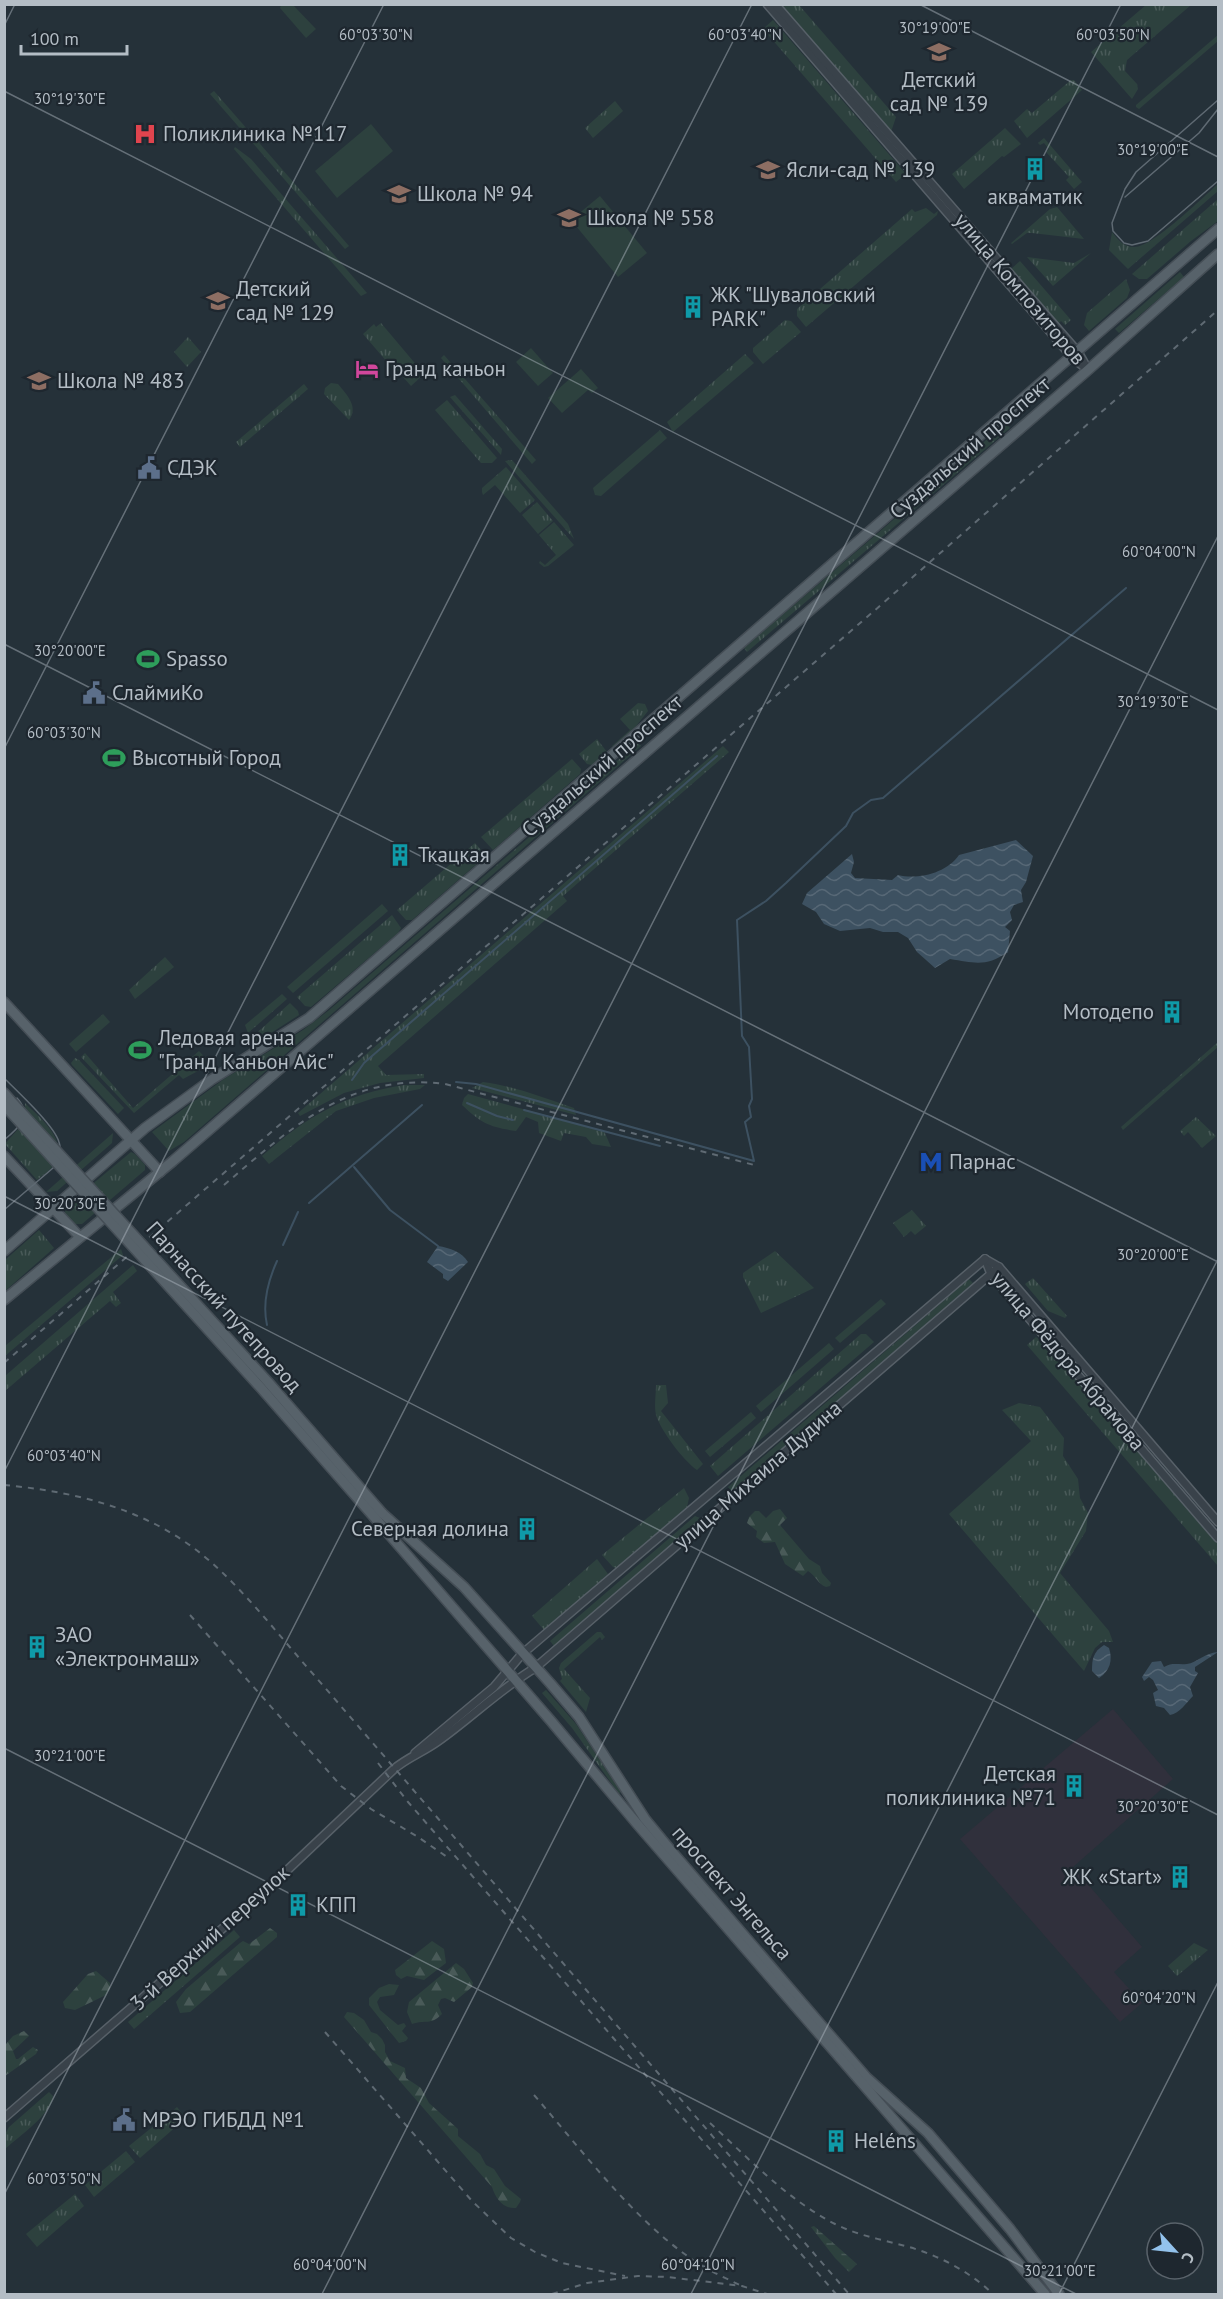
<svg xmlns="http://www.w3.org/2000/svg" width="1223" height="2299" viewBox="0 0 1223 2299" font-family="'PT Sans',sans-serif">
<style>
.medical{fill:#30303c}
.grass{fill:url(#grass-tufts)}
.forest{fill:url(#forest-firs)}
.wetland{fill:url(#wetland-marsh)}
.pitch{fill:#2d413e}
.water{fill:url(#water-waves)}
.lines{fill:none;stroke-linecap:round;stroke-linejoin:round}
.stream{stroke:#3d5161;stroke-width:2}
.minor-casing{stroke:#576068;stroke-width:10}
.major-casing{stroke:#454e56;stroke-width:12}
.minor{stroke:#39424a;stroke-width:7}
.major{stroke:#57626a;stroke-width:9}
.tram{stroke:#5f6a73;stroke-width:1.5}
.rail{stroke:#5f6a73;stroke-width:2;stroke-dasharray:6 6;stroke-linecap:butt}
.major-bridge-casing{stroke:#454e56;stroke-width:12;stroke-linecap:butt}
.major-bridge{stroke:#57626a;stroke-width:9}
.ticks{fill:none;stroke:#b4bdc5;stroke-width:1.5;stroke-opacity:0.45}
.labels{text-anchor:middle;stroke-width:4.5;stroke-linejoin:round;paint-order:stroke}
.poi-label{font-size:21px;fill:#b4bdc5;stroke:#1e272f;text-anchor:start}
.street-label{font-size:21px;fill:#b4bdc5;stroke:#1e272f}
.ticks-label{font-size:15px;text-anchor:middle;fill:#b4bdc5;stroke:#1e272f;stroke-width:4.5;stroke-linejoin:round;paint-order:stroke}
</style>
<defs>
<pattern id="grass-tufts" width="24" height="20" patternUnits="userSpaceOnUse" patternTransform="scale(1.5)"><rect width="24" height="20" fill="#2d413e"/><path d="M3 7l-1-3M5 7V3M7 7l1-3M15 17l-1-3M17 17v-4M19 17l1-3" fill="none" stroke="#495a58"/></pattern>
<pattern id="forest-firs" width="22" height="20" patternUnits="userSpaceOnUse" patternTransform="scale(1.5)"><rect width="22" height="20" fill="#2d413e"/><path d="M5 1l3.5 6h-7zM16 11l3.5 6h-7z" fill="#495a58"/></pattern>
<pattern id="wetland-marsh" width="20" height="14" patternUnits="userSpaceOnUse" patternTransform="scale(1.5)"><rect width="20" height="14" fill="#2d413e"/><path d="M1 5h8M5 5V1M11 12h8M15 12V8" fill="none" stroke="#495a58"/></pattern>
<pattern id="water-waves" width="16" height="10" patternUnits="userSpaceOnUse" patternTransform="scale(1.5)"><rect width="16" height="10" fill="#3d5161"/><path d="M0 5q4-4 8 0t8 0" fill="none" stroke="#576876"/></pattern>
</defs>
<rect width="100%" height="100%" fill="#253139"/>
<polygon class="medical" points="1113,1709 1173,1779 1073,1867 1142,1947 1114,1972 1142,2003 1120,2022 960,1839"/>
<g class="grass">
<polygon points="781,5 799,5 896,117 891,132"/>
<polygon points="1146,5 1191,5 1127,60 1125,71 1137,84 1138,89 1132,99 1091,52"/>
<polygon points="773,20 906,174 896,182 763,29"/>
<polygon points="1218,35 1218,41 1139,109 1136,107 1136,105"/>
<polygon points="1071,80 1074,80 1082,90 1027,138 1014,121 1027,109 1032,113"/>
<polygon points="214,91 349,246 345,249 210,94"/>
<polygon points="615,101 623,111 593,138 585,128"/>
<polygon points="1005,128 1021,144 1004,157 1002,156 964,189 952,174"/>
<polygon points="1044,138 1082,182 1074,189 1066,180 1069,177 1046,152 1049,149 1044,143 1040,145 1038,143"/>
<polygon points="235,147 251,159 367,293 361,296 234,149"/>
<path d="M1218,184V191L1128,269L1109,250L1112,232C1118,240 1124,247 1134,247C1152,248 1203,197 1218,184Z"/>
<polygon points="1218,199 1218,221 1191,241 1147,279 1139,279 1132,274"/>
<polygon points="1057,207 1084,239 1032,233 1027,233 1012,244 1011,243 1050,209"/>
<polygon points="926,208 934,214 938,211 937,215 806,327 797,316 797,309 912,209 915,212"/>
<polygon points="1091,253 1053,286 1027,257 1074,263"/>
<polygon points="1020,261 1071,320 1065,325 1061,321 1058,324 1010,270"/>
<polygon points="1180,272 1184,277 1119,333 1115,329"/>
<polygon points="1126,279 1130,290 1127,298 1089,331 1084,325 1087,313"/>
<polygon points="785,320 791,321 801,332 763,364 753,352 753,348"/>
<polygon points="381,323 424,374 411,386 396,369 394,370 363,334 374,324 376,327"/>
<polygon points="188,337 201,352 187,367 174,352"/>
<polygon points="745,354 754,363 673,432 667,422"/>
<polygon points="444,355 536,460 532,464 441,358"/>
<path d="M331,383L338,384C347,395 359,407 349,420L324,394L325,388Z"/>
<polygon points="304,384 308,389 240,447 236,442"/>
<polygon points="455,395 502,449 501,455 450,397"/>
<polygon points="447,400 497,458 492,463 481,463 435,410"/>
<polygon points="1006,423 1010,428 747,652 744,648"/>
<polygon points="660,430 667,438 601,496 595,495 593,488"/>
<polygon points="512,460 568,524 574,539 505,461"/>
<polygon points="506,467 535,500 520,513 495,485 483,495 482,492 482,488"/>
<polygon points="537,502 553,521 538,534 522,515"/>
<polygon points="554,522 574,545 548,566 544,567 539,563 540,561 545,565 556,555 539,535"/>
<polygon points="638,703 645,704 648,711 633,730 613,747 612,746 630,730 620,719"/>
<polygon points="597,739 607,752 592,765 587,764 579,754"/>
<polygon points="638,743 641,746 184,1142 169,1151 152,1132 224,1079 303,1030 328,1011"/>
<polygon points="723,746 729,752 563,896 567,901 378,1066 386,1075 424,1074 424,1078 380,1083 344,1093 300,1116 298,1113"/>
<polygon points="572,759 581,769 580,774 493,850 481,837"/>
<polygon points="475,843 486,856 412,920 406,920 397,910"/>
<polygon points="382,904 388,911 293,993 287,987"/>
<polygon points="392,915 401,928 398,933 311,1007 305,1006 297,997"/>
<polygon points="165,957 174,967 135,999 129,990"/>
<polygon points="282,994 287,999 248,1033 245,1025"/>
<polygon points="290,1003 298,1011 299,1015 257,1042 250,1039"/>
<polygon points="103,1014 110,1022 76,1052 69,1044"/>
<polygon points="1218,1042 1218,1047 1123,1130 1121,1127"/>
<polygon points="199,1051 211,1064 183,1079 179,1075 134,1113 81,1057 85,1053 133,1108"/>
<polygon points="75,1058 79,1060 124,1108 118,1114 72,1065 71,1063"/>
<path d="M483,1082C514,1086 544,1098 574,1108L576,1115L472,1088Z"/>
<path d="M405,1085H425L420,1089L374,1098L336,1111L269,1164L262,1156C308,1116 344,1094 405,1085Z"/>
<path d="M468,1094L604,1131L611,1147L592,1144L586,1137L564,1133L561,1141L539,1133L538,1122L526,1117L516,1131C490,1127 482,1124 462,1105L464,1098Z"/>
<path d="M25,1103C40,1118 68,1139 55,1163C51,1170 43,1175 37,1180L5,1144C18,1128 26,1126 25,1103Z"/>
<polygon points="1196,1117 1216,1136 1202,1148 1188,1132 1184,1136 1180,1131"/>
<polygon points="113,1133 112,1143 57,1191 46,1192"/>
<polygon points="131,1152 135,1154 145,1165 145,1170 82,1224 74,1224 65,1213 66,1206"/>
<polygon points="912,1210 926,1226 915,1235 911,1231 904,1237 893,1223"/>
<polygon points="39,1230 54,1248 5,1291 5,1260"/>
<polygon points="121,1249 123,1255 5,1356 5,1346"/>
<polygon points="775,1251 814,1288 761,1313 743,1277 743,1273"/>
<polygon points="133,1265 137,1271 113,1292 121,1303 116,1307 110,1301 5,1391 5,1376"/>
<polygon points="1033,1278 1067,1316 1065,1318 1048,1311 1025,1284"/>
<polygon points="969,1279 973,1283 732,1492 728,1487"/>
<polygon points="881,1299 886,1304 840,1343 835,1338"/>
<polygon points="861,1334 866,1334 874,1342 718,1476 710,1466"/>
<polygon points="1036,1337 1049,1347 1218,1543 1218,1566 1027,1345"/>
<polygon points="829,1343 834,1349 761,1412 756,1406"/>
<path d="M656,1385H666L668,1403L661,1411L703,1464L697,1470C683,1460 661,1431 656,1415C654,1405 656,1395 656,1385Z"/>
<polygon points="1019,1403 1040,1407 1064,1438 1063,1456 1078,1479 1080,1498 1088,1513 1086,1531 1060,1573 1109,1631 1113,1642 1102,1642 1095,1648 1084,1671 949,1514 1031,1441 1002,1410"/>
<polygon points="751,1412 756,1418 710,1457 705,1451"/>
<polygon points="684,1488 689,1498 687,1507 616,1568 613,1567 602,1555"/>
<polygon points="695,1516 700,1518 699,1521 554,1646 550,1641"/>
<polygon points="597,1559 608,1574 544,1630 532,1616"/>
<polygon points="597,1632 601,1632 605,1637 602,1640 600,1637 564,1669 590,1698 586,1712 560,1681 562,1679 559,1668 561,1663"/>
<polygon points="546,1690 576,1724 621,1792 619,1794 572,1728 542,1693"/>
<polygon points="234,1930 240,1937 134,2029 128,2022"/>
<polygon points="1194,1943 1208,1950 1177,1976 1168,1966"/>
<path d="M49,2092L53,2096C52,2114 18,2137 5,2149V2134L9,2127Z"/>
<polygon points="177,2107 186,2118 140,2158 129,2146"/>
<polygon points="126,2151 135,2162 94,2197 85,2185"/>
<polygon points="75,2194 84,2206 37,2247 26,2234"/>
</g>
<g class="forest">
<path d="M780,1509L787,1518L780,1525L809,1559L820,1566L822,1573L831,1583L830,1586L826,1587C818,1584 816,1576 808,1571L803,1576L785,1564L775,1542L764,1543L756,1537L757,1531L747,1523L749,1517L755,1511H759L766,1518L773,1511Z"/>
<polygon points="270,1928 277,1933 277,1937 190,2012 180,2013 176,2002 186,1989 240,1943 243,1941 249,1944"/>
<polygon points="432,1941 444,1949 446,1963 424,1980 407,1976 401,1979 396,1975 395,1970"/>
<path d="M456,1963L464,1969L473,1983L472,1987L454,2002L445,1998L441,1999L438,2005L442,2014C430,2026 426,2019 412,2024L407,2012L409,2002Z"/>
<polygon points="96,1971 110,1983 110,1988 106,1995 75,2010 65,2008 63,2002 88,1974"/>
<polygon points="389,1984 399,1985 394,1995 380,1997 377,2002 380,2010 398,2025 404,2023 406,2026 402,2031 408,2038 406,2041 399,2043 369,2005 369,1998 379,1988"/>
<path d="M347,2012L354,2013L364,2020L371,2032L377,2034L382,2039L385,2045V2052L390,2061L405,2068L406,2078L421,2088L429,2103L458,2129V2136L480,2154L486,2165L494,2169L505,2186L521,2199L520,2202L516,2208C503,2209 496,2199 492,2187L344,2017Z"/>
<polygon points="24,2031 29,2036 13,2051 16,2059 18,2059 33,2047 38,2050 36,2054 5,2076 5,2045 13,2036"/>
</g>
<polygon class="wetland" points="814,2226 857,2264 849,2272 835,2258 811,2227"/>
<g class="pitch">
<polygon points="281,5 293,5 316,29 306,38 280,8"/>
<polygon points="371,124 393,151 337,198 315,171"/>
<polygon points="600,196 647,253 618,277 571,220"/>
<polygon points="531,348 553,373 538,386 516,362"/>
<polygon points="581,369 598,388 592,393 588,390 562,413 548,398"/>
</g>
<g class="water">
<path d="M1016,840L1033,856L1026,882L1021,890L1023,902L1014,905L1010,912L1012,920L1005,927L1010,931L1008,952C986,967 975,963 950,959L935,968L917,952L908,938L898,932H883L870,928L840,931L824,924L816,912L802,904L807,893L852,854L854,862L851,873L855,878L892,880L898,875C918,880 947,873 959,855Z"/>
<path d="M438,1246C450,1248 462,1252 468,1262L448,1281L443,1278V1274L427,1262Z"/>
<path d="M1104,1645L1109,1648C1113,1660 1110,1671 1099,1678L1092,1671C1092,1659 1093,1652 1104,1645Z"/>
<path d="M1218,1652L1195,1667V1671L1198,1673L1190,1687L1193,1696C1186,1703 1180,1713 1170,1715L1164,1708L1156,1706L1153,1693L1158,1690L1153,1680L1149,1677L1144,1681L1142,1677L1152,1662L1161,1661L1164,1667C1173,1662 1177,1665 1187,1664C1197,1663 1204,1653 1218,1652Z"/>
</g>
<g class="lines">
<g class="stream">
<polyline points="352,1080 364,1063 717,756"/>
<polyline points="456,1082 476,1084 754,1161 745,1122 751,1117 749,1106 752,1099 749,1047 742,1036 737,920 766,901 786,883 846,826 853,813 871,800 883,798 1126,588"/>
<polyline points="467,1103 497,1116 513,1120"/>
<polyline points="524,1110 660,1146"/>
<polyline points="354,1167 390,1210 438,1246"/>
<polyline points="309,1203 422,1105"/>
<polyline points="283,1245 298,1212"/>
<path d="M267,1325C262,1303 268,1281 277,1261"/>
</g>
<g class="minor-casing">
<g id="minor">
<polyline points="767,4 1072,357 1088,370"/>
<polyline points="775,4 1078,352 1086,366"/>
<polyline points="985,1259 991,1274 1218,1538"/>
<polyline points="985,1259 999,1267 1218,1522"/>
<polyline points="415,1753 494,1687 522,1654 985,1259"/>
<path d="M4,2118L261,1895L394,1769C407,1758 423,1752 437,1742C471,1718 500,1689 535,1668L999,1267"/>
</g>
</g>
<g class="major-casing">
<g id="major">
<polyline points="4,1002 160,1172"/>
<polyline points="4,1093 11,1101"/>
<polyline points="4,1156 80,1237"/>
<polyline points="4,1251 145,1128 211,1080 309,1018 1218,229"/>
<polyline points="4,1300 173,1161 1088,370 1218,254"/>
<polyline points="382,1513 464,1587 550,1683 579,1717 645,1819 673,1853 866,2077 928,2133 1010,2229 1059,2294"/>
<polyline points="375,1518 551,1721 638,1825 1045,2294"/>
</g>
</g>
<use href="#minor" class="minor"/>
<use href="#major" class="major"/>
<g class="tram">
<polyline points="1218,100 1136,172 1125,189 1112,223 1113,231 1124,243 1132,245 1148,241 1218,181"/>
<polyline points="1125,197 1199,133 1218,109"/>
<path d="M4,1078C18,1092 54,1125 59,1142C62,1151 60,1160 53,1168L4,1210"/>
<path d="M4,1140C19,1128 33,1115 17,1098"/>
</g>
<g class="rail">
<path d="M224,1185C291,1128 349,1072 445,1084L758,1166"/>
<polyline points="4,1363 874,611 1218,310"/>
<path d="M4,1485C80,1492 154,1511 212,1563C249,1596 281,1638 314,1675L849,2294"/>
<polyline points="190,1615 341,1786 371,1809 418,1837 450,1859"/>
<polyline points="378,1763 408,1802 836,2294"/>
<polyline points="325,2032 472,2201 511,2238 535,2252 562,2263 625,2276"/>
<path d="M534,2095C580,2148 630,2215 686,2255C703,2268 723,2277 742,2286"/>
<path d="M710,2123C749,2159 788,2200 835,2224C859,2236 884,2240 909,2247C940,2256 970,2272 993,2294"/>
<polyline points="552,2294 587,2283 638,2276 668,2277 742,2286 767,2294"/>
</g>
<g class="major-bridge-casing">
<g id="major-bridge">
<polyline points="11,1101 268,1382 382,1513"/>
<polyline points="5,1106 261,1388 375,1518"/>
</g>
</g>
<use href="#major-bridge" class="major-bridge"/>
</g>
<path class="ticks" d="M919,4L1218,157M4,26L15,4M4,91L1218,710M4,644L1218,1262M4,749L384,4M4,1196L1218,1815M4,1472L752,4M4,1748L1076,2294M4,2195L1121,4M322,2294L1218,536M691,2294L1218,1259M1059,2294L1218,1982"/>
<defs>
<g id="school-bare" transform="scale(1.8)"><path d="M0-5L7-2L0 1L-7-2ZM-4 1L0 2.5L4 1V4Q0 6-4 4Z" fill="#8d6e63" stroke="#1e272f" stroke-width="2.5" paint-order="stroke"/></g>
<g id="hospital-bare" transform="scale(1.8)"><path d="M-5-5h3v3.5h4V-5h3V5h-3V1.5h-4V5h-3Z" fill="#e0444e" stroke="#1e272f" stroke-width="2.5" paint-order="stroke"/></g>
<g id="building-bare" transform="scale(1.8)"><path d="M-4-6H4V6H1V3H-1V6H-4ZM-2.5-4.3h1.7v1.8h-1.7ZM.8-4.3h1.7v1.8H.8ZM-2.5-1h1.7V.8h-1.7ZM.8-1h1.7V.8H.8Z" fill="#0f9aa8" stroke="#1e272f" stroke-width="2.5" paint-order="stroke"/></g>
<g id="hotel-bare" transform="scale(1.8)"><path d="M-6-4.5h1.5V1H6V5H4.5V3h-9V5H-6ZM-4 0a1.8 1.8 0 1 1 3.6 0ZM.5 0V-2.5h3Q6-2.5 6 0Z" fill="#d1479c" stroke="#1e272f" stroke-width="2.5" paint-order="stroke"/></g>
<g id="civic-bare" transform="scale(1.8)"><path d="M-.6-6.5H3V-4.5H.6V-3L4-1V1h2V6H-6V1h2V-1L-.6-3ZM-1.2 2.5V6h2.4V2.5Z" fill="#5c6f8a" stroke="#1e272f" stroke-width="2.5" paint-order="stroke"/></g>
<g id="stadium-bare" transform="scale(1.8)"><path d="M0-5a6.5 5 0 1 0 0 10a6.5 5 0 1 0 0-10ZM-3.5-1.8h7v3.6h-7Z" fill="#2e9e5b" stroke="#1e272f" stroke-width="2.5" paint-order="stroke"/></g>
<g id="metro-bare" transform="scale(1.8)"><path d="M-5.5 5V-5H-3L0 0L3-5H5.5V5H3V-.5L0 4L-3-.5V5Z" fill="#1a4fb4" stroke="#1e272f" stroke-width="2.5" paint-order="stroke"/></g>
</defs>
<g fill-rule="evenodd">
<use href="#school-bare" x="939" y="52"/>
<use href="#hospital-bare" x="145" y="134"/>
<use href="#building-bare" x="1035" y="169"/>
<use href="#school-bare" x="768" y="170"/>
<use href="#school-bare" x="399" y="194"/>
<use href="#school-bare" x="569" y="218"/>
<use href="#school-bare" x="218" y="301"/>
<use href="#building-bare" x="693" y="307"/>
<use href="#hotel-bare" x="367" y="369"/>
<use href="#school-bare" x="39" y="381"/>
<use href="#civic-bare" x="149" y="468"/>
<use href="#stadium-bare" x="148" y="659"/>
<use href="#civic-bare" x="94" y="693"/>
<use href="#stadium-bare" x="114" y="758"/>
<use href="#building-bare" x="400" y="855"/>
<use href="#building-bare" x="1172" y="1012"/>
<use href="#stadium-bare" x="140" y="1050"/>
<use href="#metro-bare" x="931" y="1162"/>
<use href="#building-bare" x="527" y="1529"/>
<use href="#building-bare" x="37" y="1647"/>
<use href="#building-bare" x="1074" y="1786"/>
<use href="#building-bare" x="1180" y="1877"/>
<use href="#building-bare" x="298" y="1905"/>
<use href="#civic-bare" x="124" y="2120"/>
<use href="#building-bare" x="836" y="2141"/>
</g>
<g class="labels">
<g class="poi-label">
<text x="939" y="87" text-anchor="middle">Детский<tspan x="939" dy="24">сад № 139</tspan></text>
<text x="163" y="141">Поликлиника №117</text>
<text x="786" y="177">Ясли-сад № 139</text>
<text x="417" y="201">Школа № 94</text>
<text x="1035" y="204" text-anchor="middle">акваматик</text>
<text x="587" y="225">Школа № 558</text>
<text x="236" y="296">Детский<tspan x="236" dy="24">сад № 129</tspan></text>
<text x="711" y="302">ЖК "Шуваловский<tspan x="711" dy="24">PARK"</tspan></text>
<text x="385" y="376">Гранд каньон</text>
<text x="57" y="388">Школа № 483</text>
<text x="167" y="475">СДЭК</text>
<text x="166" y="666">Spasso</text>
<text x="112" y="700">СлаймиКо</text>
<text x="132" y="765">Высотный Город</text>
<text x="418" y="862">Ткацкая</text>
<text x="1154" y="1019" text-anchor="end">Мотодепо</text>
<text x="158" y="1045">Ледовая арена<tspan x="158" dy="24">"Гранд Каньон Айс"</tspan></text>
<text x="949" y="1169">Парнас</text>
<text x="509" y="1536" text-anchor="end">Северная долина</text>
<text x="55" y="1642">ЗАО<tspan x="55" dy="24">«Электронмаш»</tspan></text>
<text x="1056" y="1781" text-anchor="end">Детская<tspan x="1056" dy="24">поликлиника №71</tspan></text>
<text x="1162" y="1884" text-anchor="end">ЖК «Start»</text>
<text x="316" y="1912">КПП</text>
<text x="142" y="2127">МРЭО ГИБДД №1</text>
<text x="854" y="2148">Heléns</text>
</g>
<g class="street-label">
<text transform="translate(1020 289) rotate(50)" y="7">улица Композиторов</text>
<text transform="translate(970 448) rotate(-41)" y="7">Суздальский проспект</text>
<text transform="translate(602 766) rotate(-41)" y="7">Суздальский проспект</text>
<text transform="translate(224 1307) rotate(48)" y="7">Парнасский путепровод</text>
<text transform="translate(1068 1361) rotate(50)" y="7">улица Фёдора Абрамова</text>
<text transform="translate(758 1475) rotate(-41)" y="7">улица Михаила Дудина</text>
<text transform="translate(732 1893) rotate(49)" y="7">проспект Энгельса</text>
<text transform="translate(210 1938) rotate(-42)" y="7">3-й Верхний переулок</text>
</g>
</g>
<g class="ticks-label">
<text x="935" y="33">30°19'00"E</text>
<text x="376" y="40">60°03'30"N</text>
<text x="745" y="40">60°03'40"N</text>
<text x="1113" y="40">60°03'50"N</text>
<text x="70" y="104">30°19'30"E</text>
<text x="1153" y="155">30°19'00"E</text>
<text x="1159" y="557">60°04'00"N</text>
<text x="70" y="656">30°20'00"E</text>
<text x="1153" y="707">30°19'30"E</text>
<text x="64" y="738">60°03'30"N</text>
<text x="70" y="1209">30°20'30"E</text>
<text x="1153" y="1260">30°20'00"E</text>
<text x="64" y="1461">60°03'40"N</text>
<text x="70" y="1761">30°21'00"E</text>
<text x="1153" y="1812">30°20'30"E</text>
<text x="1159" y="2003">60°04'20"N</text>
<text x="64" y="2184">60°03'50"N</text>
<text x="330" y="2270">60°04'00"N</text>
<text x="698" y="2270">60°04'10"N</text>
<text x="1060" y="2276">30°21'00"E</text>
</g>
<rect width="1223" height="2299" fill="none" stroke="#b4bdc5" stroke-width="12"/>
<g transform="translate(1175 2251) rotate(117)"><circle r="28" fill="#1e272f" stroke="#5a636b" stroke-width="1.5"/>
<path d="M0-4.5L10 22L0 15L-10 22Z" fill="#93c2ec"/>
<text y="-9" font-size="16" font-weight="bold" text-anchor="middle" fill="#b4bdc5">С</text>
</g>
<path d="M21 45v9h106v-9" fill="none" stroke="#b4bdc5" stroke-width="3"/>
<text x="30" y="45" font-size="18" fill="#b4bdc5" stroke="#1e272f" stroke-width="4.5" paint-order="stroke">100 m</text>
</svg>
